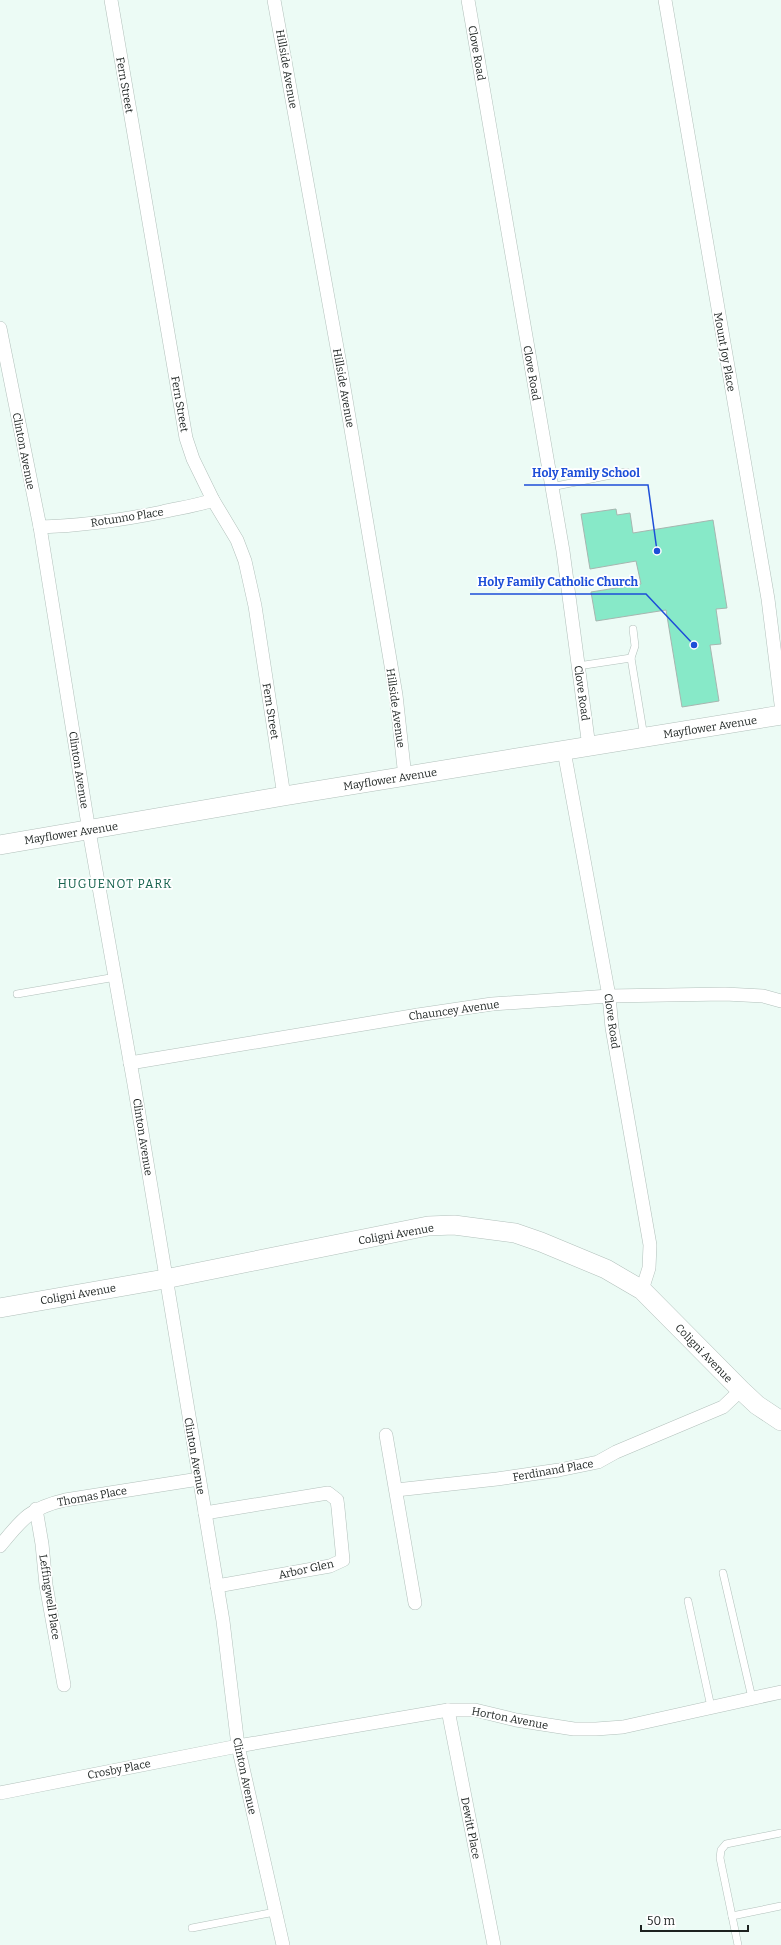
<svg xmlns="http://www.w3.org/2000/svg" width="781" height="1945" viewBox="0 0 781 1945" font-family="Bitter,serif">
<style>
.building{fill:#87e9c8;stroke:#a7b6b0}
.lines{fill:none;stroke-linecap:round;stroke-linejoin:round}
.lane-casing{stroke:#b2c0bb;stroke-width:8}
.street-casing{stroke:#b2c0bb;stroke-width:14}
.secondary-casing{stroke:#b2c0bb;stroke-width:20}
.lane{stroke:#fff;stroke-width:7}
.street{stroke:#fff;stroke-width:13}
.secondary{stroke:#fff;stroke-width:19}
.labels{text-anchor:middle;stroke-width:3.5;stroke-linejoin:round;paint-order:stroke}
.street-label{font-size:11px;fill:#1c2220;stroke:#fff}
.neighbourhood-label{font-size:12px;letter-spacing:1px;fill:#16624e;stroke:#fff}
.leader{fill:none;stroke:#1d4ed8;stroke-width:1.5}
.callout-dot{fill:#1d4ed8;stroke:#fff;stroke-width:1.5}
.callout-label{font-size:12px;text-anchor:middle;font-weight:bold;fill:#1d4ed8;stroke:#fff;stroke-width:3.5;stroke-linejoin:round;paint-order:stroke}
</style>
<rect width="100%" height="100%" fill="#ecfbf5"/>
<polygon class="building" points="616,509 617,515 630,513 633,533 713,520 727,608 716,609 721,644 710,645 719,701 682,707 666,610 596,621 591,592 641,584 636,561 590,569 581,514"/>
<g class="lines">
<g class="lane-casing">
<g id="lane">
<polyline points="551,487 626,472"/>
<polyline points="631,658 635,646 633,629"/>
<polyline points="578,666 631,658 644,737"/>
<polyline points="17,994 116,977"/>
<polyline points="723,1573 752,1698"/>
<polyline points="688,1601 711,1707"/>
<polyline points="732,1916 781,1906"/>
<polyline points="192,1928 275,1912"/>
<polyline points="738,1945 720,1858 721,1850 726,1844 781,1833"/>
</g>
</g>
<g class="street-casing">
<g id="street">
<polyline points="111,0 186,438 193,459 213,500 237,540 245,561 255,606 284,796"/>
<polyline points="274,0 340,364 396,695 405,777"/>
<polyline points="468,0 563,551 589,747"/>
<polyline points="665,0 768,599 781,704"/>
<polyline points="0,328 40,527 89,831 134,1084 223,1621 238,1746 283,1945"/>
<path d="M40,527C80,526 122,520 162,512C179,508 196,506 213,500"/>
<polyline points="564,751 609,996 612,1028 650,1245 649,1268 642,1290"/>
<polyline points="130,1063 418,1015 492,1004 609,996 725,994 763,996 781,1001"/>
<polyline points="386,1435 415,1603"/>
<polyline points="396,1490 497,1479 559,1470 598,1462 616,1452 723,1407 741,1390"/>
<polyline points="36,1509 42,1544 46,1585 64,1685"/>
<polyline points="205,1513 328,1493 337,1500 338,1508 343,1560 330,1566 217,1586"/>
<path d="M0,1546C22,1519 30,1508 65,1500L199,1479"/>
<polyline points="448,1710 494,1945"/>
<polyline points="0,1793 238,1746 448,1710 475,1710 516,1720 574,1729 596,1729 623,1727 781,1692"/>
</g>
</g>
<g class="secondary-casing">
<g id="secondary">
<polyline points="0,845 284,796 781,715"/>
<polyline points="0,1308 165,1279 428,1226 454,1225 515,1233 541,1242 606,1269 642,1290 741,1390 757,1405 781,1421"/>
</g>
</g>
<use href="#lane" class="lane"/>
<use href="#street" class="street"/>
<use href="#secondary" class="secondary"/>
</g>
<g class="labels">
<g class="street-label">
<text transform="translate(477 53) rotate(80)" y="4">Clove Road</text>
<text transform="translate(287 69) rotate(80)" y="4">Hillside Avenue</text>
<text transform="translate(125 85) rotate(80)" y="4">Fern Street</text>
<text transform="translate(725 352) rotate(80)" y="4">Mount Joy Place</text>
<text transform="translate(532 373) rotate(80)" y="4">Clove Road</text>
<text transform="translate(344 388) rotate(80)" y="4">Hillside Avenue</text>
<text transform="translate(180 404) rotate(80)" y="4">Fern Street</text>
<text transform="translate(24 451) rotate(79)" y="4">Clinton Avenue</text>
<text transform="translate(127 517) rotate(-9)" y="4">Rotunno Place</text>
<text transform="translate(582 693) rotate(82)" y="4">Clove Road</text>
<text transform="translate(396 708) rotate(82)" y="4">Hillside Avenue</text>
<text transform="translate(271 711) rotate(81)" y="4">Fern Street</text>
<text transform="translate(710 727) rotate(-9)" y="4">Mayflower Avenue</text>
<text transform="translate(79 770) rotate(81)" y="4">Clinton Avenue</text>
<text transform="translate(390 779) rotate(-9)" y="4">Mayflower Avenue</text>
<text transform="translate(71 833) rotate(-9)" y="4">Mayflower Avenue</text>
<text transform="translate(454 1010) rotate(-8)" y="4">Chauncey Avenue</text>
<text transform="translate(612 1021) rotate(82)" y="4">Clove Road</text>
<text transform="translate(143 1137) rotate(81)" y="4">Clinton Avenue</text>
<text transform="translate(396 1234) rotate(-10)" y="4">Coligni Avenue</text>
<text transform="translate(78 1294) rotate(-10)" y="4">Coligni Avenue</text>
<text transform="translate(704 1353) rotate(46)" y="4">Coligni Avenue</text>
<text transform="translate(195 1456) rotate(80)" y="4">Clinton Avenue</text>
<text transform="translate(553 1470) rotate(-10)" y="4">Ferdinand Place</text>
<text transform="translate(92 1496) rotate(-10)" y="4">Thomas Place</text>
<text transform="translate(306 1569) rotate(-12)" y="4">Arbor Glen</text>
<text transform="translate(50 1597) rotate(81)" y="4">Leffingwell Place</text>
<text transform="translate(510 1718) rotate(11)" y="4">Horton Avenue</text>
<text transform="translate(119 1769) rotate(-11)" y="4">Crosby Place</text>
<text transform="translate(245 1776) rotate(78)" y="4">Clinton Avenue</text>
<text transform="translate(471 1828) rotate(79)" y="4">Dewitt Place</text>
</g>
<g class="neighbourhood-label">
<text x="115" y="888">HUGUENOT PARK</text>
</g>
</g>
<path class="leader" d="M657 551L648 485H524M694 645L646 594H470"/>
<g class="callout-dot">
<circle cx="657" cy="551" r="4"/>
<circle cx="694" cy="645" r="4"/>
</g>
<g class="callout-label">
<text x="586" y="477">Holy Family School</text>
<text x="558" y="586">Holy Family Catholic Church</text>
</g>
<path d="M641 1925v6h107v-6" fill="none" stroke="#1c2220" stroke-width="2"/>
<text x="647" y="1925" font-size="12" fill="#1c2220" stroke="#ffffff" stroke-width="3" paint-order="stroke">50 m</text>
</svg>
